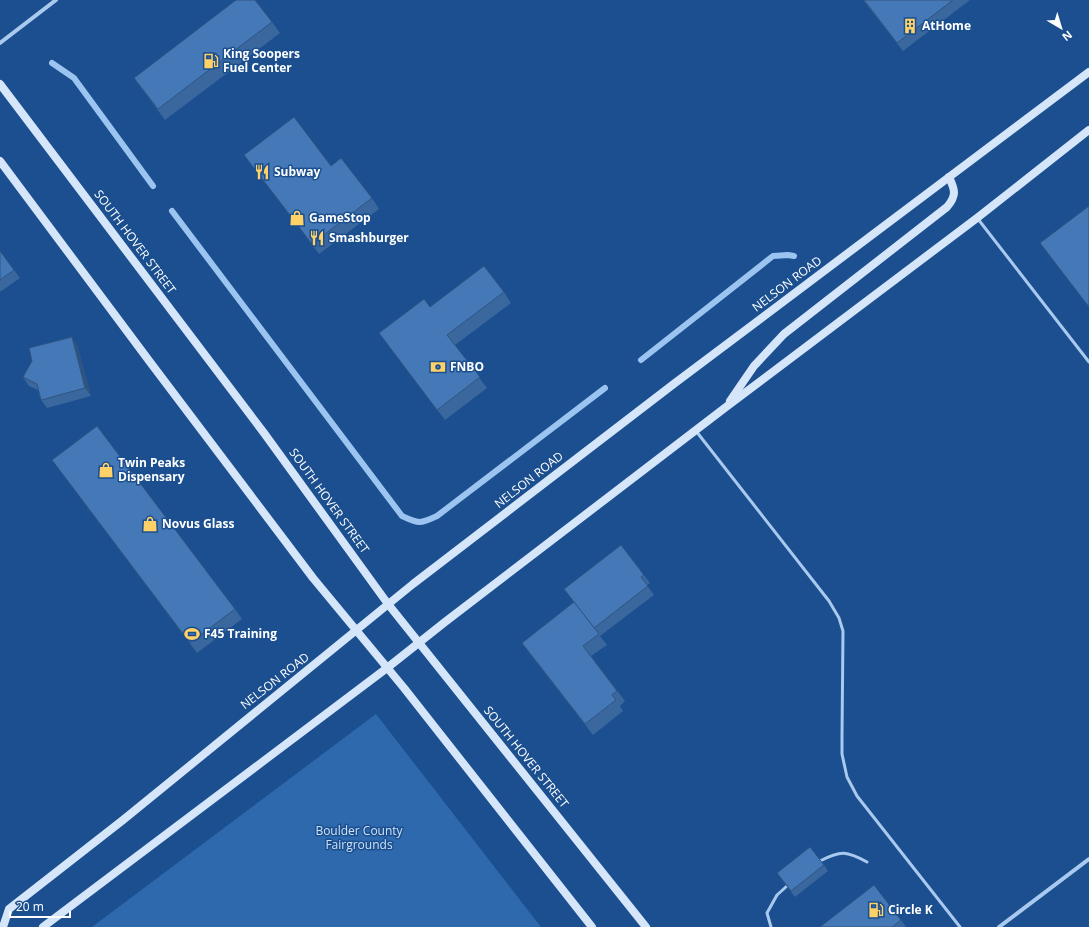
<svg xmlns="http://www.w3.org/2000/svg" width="1089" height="927" viewBox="0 0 1089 927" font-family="'Open Sans',sans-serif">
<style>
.green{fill:#2e69ad}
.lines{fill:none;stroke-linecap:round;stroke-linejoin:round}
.stream{stroke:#9cc4f0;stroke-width:6}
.service{stroke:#a9c9ee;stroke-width:3}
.minor{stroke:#a9c9ee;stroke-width:4}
.secondary{stroke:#d6e6fa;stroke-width:8}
.wall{fill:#3a679d}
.shaded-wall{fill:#305480}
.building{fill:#4478b7;stroke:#305480}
.labels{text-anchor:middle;stroke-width:3;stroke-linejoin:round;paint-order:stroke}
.poi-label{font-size:12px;font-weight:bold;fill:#fff;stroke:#1b4f8f;text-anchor:start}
.street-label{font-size:12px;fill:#fff;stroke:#1b4f8f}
.park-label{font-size:12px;fill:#cfe3fa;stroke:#1b4f8f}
</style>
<rect width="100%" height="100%" fill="#1b4f8f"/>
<polygon class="green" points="376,714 541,927 92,927"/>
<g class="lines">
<g class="stream">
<polyline points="52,63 74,78 153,186"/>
<path d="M172,211L402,516C419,524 420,524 437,516L605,388"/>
<polyline points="641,360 773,256 788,255 794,256"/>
</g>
<g class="service">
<polyline points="978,219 1089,362"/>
<polyline points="696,431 829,601 839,618 843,631 842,736 842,754 847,777 857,796 960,927"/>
<path d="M820,861C841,850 847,851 867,862"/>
<polyline points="771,927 767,913 777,895 787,886"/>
</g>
<g class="minor">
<polyline points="0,43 56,0"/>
<polyline points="999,927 1089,859"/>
</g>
<g class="secondary">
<polyline points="0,84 264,433 388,604 646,927"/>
<polyline points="0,161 150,362 313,578 404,688 592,927"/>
<path d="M730,401L754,366L784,334L947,207C957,195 955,190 949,177"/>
<polyline points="3,927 9,909 123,820 413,584 675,383 1089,72"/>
<polyline points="43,927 387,668 445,622 726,407 977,218 1089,130"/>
</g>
</g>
<g class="wall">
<polygon points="863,0 970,0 903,51"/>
<polygon points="272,22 280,33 165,120 134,78"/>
<polygon points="244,155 331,166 372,198 379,209 319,254"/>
<polygon points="1089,206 1089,307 1040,243"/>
<polygon points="0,251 20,278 0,292"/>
<polygon points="504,292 511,303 455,345 487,388 445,420 379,333"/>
<polygon points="77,345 91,396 47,408 41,400 38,390 29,386 23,377"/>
<polygon points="52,460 235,609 242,619 197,653"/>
<polygon points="644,575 650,583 647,585 654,595 600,636 607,645 591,656 625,701 620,706 623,711 593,735 530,654 522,643 574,602 564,589"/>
<polygon points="824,865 828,871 795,897 781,879"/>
<polygon points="901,920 906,927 820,927"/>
</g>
<polygon class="shaded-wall" points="72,337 77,345 91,396 85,388"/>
<g class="building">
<polygon points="236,0 255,0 272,22 158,109 134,78"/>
<polygon points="864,0 953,0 897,43"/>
<polygon points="294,117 331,166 341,158 372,198 312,244 244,155"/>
<polygon points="1089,206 1089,307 1040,243"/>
<polygon points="0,251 14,270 0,280"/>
<polygon points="484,266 504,292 447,335 480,377 437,410 379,333 424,299 430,307"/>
<polygon points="72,337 85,388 41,400 37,384 23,377 32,361 29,348"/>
<polygon points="97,426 235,609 190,643 52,460"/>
<polygon points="621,545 644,575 641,577 648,586 594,628 564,589"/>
<polygon points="574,602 599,634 583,646 617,691 612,695 616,700 585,724 522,643"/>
<polygon points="810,847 824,865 791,891 777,873"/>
<polygon points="874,885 901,920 892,927 820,927"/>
</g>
<defs>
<g id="building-bare" transform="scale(1.2)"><path d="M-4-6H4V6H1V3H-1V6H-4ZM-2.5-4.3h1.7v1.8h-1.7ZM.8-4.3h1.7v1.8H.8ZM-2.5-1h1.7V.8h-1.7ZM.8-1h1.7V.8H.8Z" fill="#ffd166" stroke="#1b4f8f" stroke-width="2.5" paint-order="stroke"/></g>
<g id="fuel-bare" transform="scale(1.2)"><path d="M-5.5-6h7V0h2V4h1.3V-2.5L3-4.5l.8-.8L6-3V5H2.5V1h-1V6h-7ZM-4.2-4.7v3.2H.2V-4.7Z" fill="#ffd166" stroke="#1b4f8f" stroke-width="2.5" paint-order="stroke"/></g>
<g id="restaurant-bare" transform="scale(1.2)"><path d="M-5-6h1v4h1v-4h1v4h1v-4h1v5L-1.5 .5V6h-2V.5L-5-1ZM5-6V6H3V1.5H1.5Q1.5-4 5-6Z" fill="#ffd166" stroke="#1b4f8f" stroke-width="2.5" paint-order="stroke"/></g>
<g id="shop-bare" transform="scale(1.2)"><path d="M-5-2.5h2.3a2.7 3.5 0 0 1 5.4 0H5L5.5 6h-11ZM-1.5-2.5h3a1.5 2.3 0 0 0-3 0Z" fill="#ffd166" stroke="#1b4f8f" stroke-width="2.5" paint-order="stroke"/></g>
<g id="bank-bare" transform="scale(1.2)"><path d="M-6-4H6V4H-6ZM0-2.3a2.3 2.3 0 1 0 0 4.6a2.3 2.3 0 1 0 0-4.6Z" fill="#ffd166" stroke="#1b4f8f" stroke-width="2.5" paint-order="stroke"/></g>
<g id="stadium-bare" transform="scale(1.2)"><path d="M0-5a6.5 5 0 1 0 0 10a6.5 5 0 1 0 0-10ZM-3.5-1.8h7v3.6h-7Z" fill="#ffd166" stroke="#1b4f8f" stroke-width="2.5" paint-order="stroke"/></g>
</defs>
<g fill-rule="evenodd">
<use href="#building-bare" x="910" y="26"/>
<use href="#fuel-bare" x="211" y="61"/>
<use href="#restaurant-bare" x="262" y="172"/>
<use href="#shop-bare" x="297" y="218"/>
<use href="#restaurant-bare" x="317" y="238"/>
<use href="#bank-bare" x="438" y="367"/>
<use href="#shop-bare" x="106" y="470"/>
<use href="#shop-bare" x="150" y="524"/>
<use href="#stadium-bare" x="192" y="634"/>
<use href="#fuel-bare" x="876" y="910"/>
</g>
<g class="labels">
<g class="poi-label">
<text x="922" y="30">AtHome</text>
<text x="223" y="58">King Soopers<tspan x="223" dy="14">Fuel Center</tspan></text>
<text x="274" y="176">Subway</text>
<text x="309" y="222">GameStop</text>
<text x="329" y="242">Smashburger</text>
<text x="450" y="371">FNBO</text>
<text x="118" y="467">Twin Peaks<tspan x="118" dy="14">Dispensary</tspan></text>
<text x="162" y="528">Novus Glass</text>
<text x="204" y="638">F45 Training</text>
<text x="888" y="914">Circle K</text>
</g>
<g class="street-label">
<text transform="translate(135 242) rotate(53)" y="4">SOUTH HOVER STREET</text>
<text transform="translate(787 284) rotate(-37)" y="4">NELSON ROAD</text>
<text transform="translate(529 480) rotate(-38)" y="4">NELSON ROAD</text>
<text transform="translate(329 501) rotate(54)" y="4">SOUTH HOVER STREET</text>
<text transform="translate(275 681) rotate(-38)" y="4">NELSON ROAD</text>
<text transform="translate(526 757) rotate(51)" y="4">SOUTH HOVER STREET</text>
</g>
<g class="park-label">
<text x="359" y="835">Boulder County<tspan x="359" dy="14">Fairgrounds</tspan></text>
</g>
</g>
<g transform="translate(1061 28) rotate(142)" stroke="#1b4f8f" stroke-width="3" paint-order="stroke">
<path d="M0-3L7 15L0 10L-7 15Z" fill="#ffffff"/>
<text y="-6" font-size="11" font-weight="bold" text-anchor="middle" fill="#ffffff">N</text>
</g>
<path d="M10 911v6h60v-6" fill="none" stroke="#ffffff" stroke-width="2"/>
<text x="16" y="911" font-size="12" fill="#ffffff" stroke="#1b4f8f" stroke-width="3" paint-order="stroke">20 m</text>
</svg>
